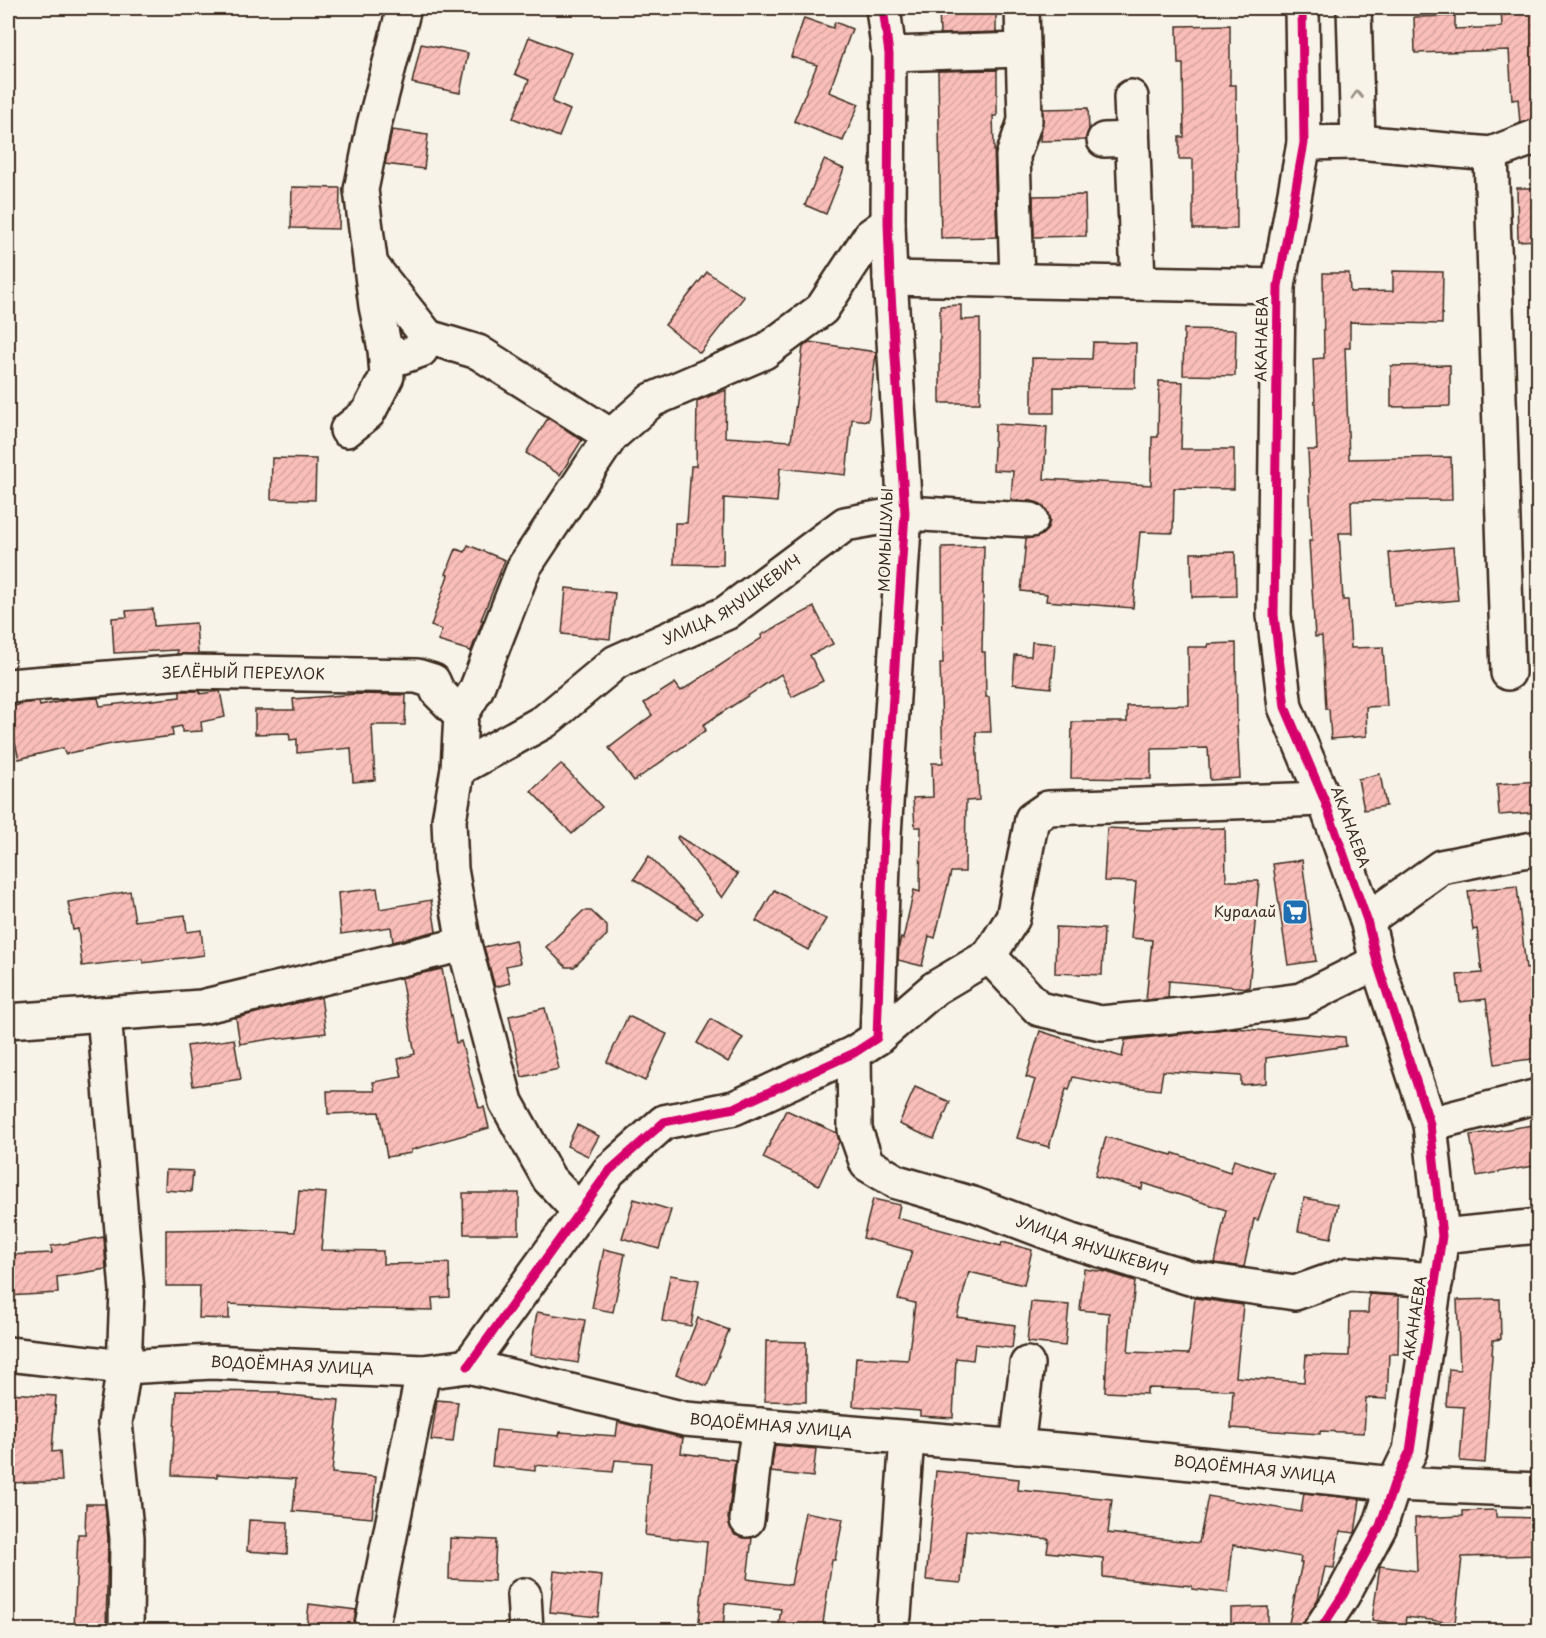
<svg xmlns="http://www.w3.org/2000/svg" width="1546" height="1638" viewBox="0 0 1546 1638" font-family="'Playpen Sans',sans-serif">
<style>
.building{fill:url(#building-hatch);stroke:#3b2a1e;stroke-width:1.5}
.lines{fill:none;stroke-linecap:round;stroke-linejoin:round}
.minor-casing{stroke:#3b2a1e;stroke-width:38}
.minor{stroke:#f7f3e8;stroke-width:33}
.cycleway-casing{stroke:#f7f3e8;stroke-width:13}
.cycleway{stroke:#d6006c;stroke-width:9}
.oneway{stroke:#998e83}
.labels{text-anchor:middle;stroke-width:6;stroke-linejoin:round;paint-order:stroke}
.street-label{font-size:15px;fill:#3b2a1e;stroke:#f7f3e8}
.poi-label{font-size:15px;fill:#3b2a1e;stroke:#f7f3e8;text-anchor:end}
</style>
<defs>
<pattern id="building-hatch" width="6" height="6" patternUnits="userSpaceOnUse" patternTransform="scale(1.5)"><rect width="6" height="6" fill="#fabeb9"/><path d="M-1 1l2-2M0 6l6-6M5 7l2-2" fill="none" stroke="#d7a39f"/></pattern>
</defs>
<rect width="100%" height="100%" fill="#f7f3e8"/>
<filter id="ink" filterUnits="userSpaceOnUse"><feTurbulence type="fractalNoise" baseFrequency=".0167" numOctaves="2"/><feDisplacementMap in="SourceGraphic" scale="12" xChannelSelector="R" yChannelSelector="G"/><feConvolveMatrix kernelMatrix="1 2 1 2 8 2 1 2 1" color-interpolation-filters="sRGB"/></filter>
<g filter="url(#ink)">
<g class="building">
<polygon points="939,8 996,8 996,32 940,34"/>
<polygon points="1501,8 1539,8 1539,118 1520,123 1518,99 1512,100 1509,50 1415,53 1414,17 1455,16 1455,29 1502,27"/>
<polygon points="804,18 833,28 835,22 852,29 829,92 859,104 843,141 794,121 817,65 791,57"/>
<polygon points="1230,25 1230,85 1236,85 1237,229 1193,229 1193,159 1179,159 1179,137 1184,137 1183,64 1178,64 1177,26"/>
<polygon points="529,37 571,53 552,102 570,110 559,137 513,118 529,80 515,74"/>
<polygon points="421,44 468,53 460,93 412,83"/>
<polygon points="997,70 997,116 993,116 997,237 941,238 938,71"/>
<polygon points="1088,108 1089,130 1085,140 1040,141 1043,109"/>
<polygon points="392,130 428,135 424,169 385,164"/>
<polygon points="824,160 844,169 826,214 805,205"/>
<polygon points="292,187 340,188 339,229 291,228"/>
<polygon points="1517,188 1539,188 1539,240 1518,241"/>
<polygon points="1085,195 1086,236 1034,237 1033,196"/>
<polygon points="1393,271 1443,272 1442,324 1350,322 1350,348 1345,348 1349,459 1451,457 1452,500 1351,501 1352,533 1339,533 1343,600 1348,600 1351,648 1383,647 1387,706 1366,707 1367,736 1331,739 1329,709 1326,709 1322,636 1315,637 1309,541 1312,541 1308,450 1317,450 1313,359 1324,358 1323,273 1349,273 1350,292 1393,291"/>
<polygon points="707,272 744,297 700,353 665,325"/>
<polygon points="961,305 961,320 980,319 980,403 940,403 940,306"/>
<polygon points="1184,329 1236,330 1235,376 1183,375"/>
<polygon points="809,342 876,352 868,421 852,419 846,475 780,468 777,502 724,498 723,565 674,564 675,523 687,523 691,466 696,466 697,401 726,390 725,437 791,441 803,347"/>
<polygon points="1093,342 1136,343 1135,388 1054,387 1054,413 1032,413 1032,358 1092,359"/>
<polygon points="1450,365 1450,406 1391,407 1391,366"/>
<polygon points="1159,381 1183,382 1181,449 1234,449 1234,489 1174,488 1173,533 1140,532 1133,608 1046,601 1047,594 1021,591 1026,539 1040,536 1047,530 1050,520 1047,511 1041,504 1032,501 1011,500 1013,471 993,470 995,424 1047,427 1044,479 1151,485 1152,437 1158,437"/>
<polygon points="548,418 582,440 560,475 526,453"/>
<polygon points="272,458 316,459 315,500 271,499"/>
<polygon points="468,545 505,560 481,620 483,620 471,651 438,641 442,630 431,626 448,575 446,574 456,549 465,552"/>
<polygon points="984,546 982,652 985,652 986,697 989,697 991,732 976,732 979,800 966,801 965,872 951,872 935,938 929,936 922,966 898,960 899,945 901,938 903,939 914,890 920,892 921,827 915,827 913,798 933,797 932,763 943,763 940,663 943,663 942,547"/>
<polygon points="1453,547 1458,600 1394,606 1389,553"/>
<polygon points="1235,552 1236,596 1192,597 1191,553"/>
<polygon points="566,588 615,593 610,639 562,634"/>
<polygon points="814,607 833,644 810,655 823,681 792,697 781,674 703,725 706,730 634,781 609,748 652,715 644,703 675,683 681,691 762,638 761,635"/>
<polygon points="153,609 154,626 196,623 198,654 177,654 177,650 114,653 112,618 127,617 126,611"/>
<polygon points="1032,642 1055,644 1051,688 1013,684 1015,655 1031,656"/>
<polygon points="1236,643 1237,724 1240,778 1210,780 1208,748 1151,749 1151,779 1071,778 1072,722 1127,722 1127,706 1189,705 1188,647 1208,647 1208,644"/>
<polygon points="180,691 200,691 200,694 220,691 225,717 201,722 202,731 182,732 182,726 172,728 173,736 116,743 65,754 63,748 19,759 8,715 8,708 25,703 39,702 40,706 67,700 98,698 100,706 180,697"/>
<polygon points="357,694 406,695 405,725 372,725 375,780 353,782 351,748 297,753 297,739 290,740 289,733 255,734 255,710 294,710 293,699"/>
<polygon points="561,764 602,807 572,834 531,791"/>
<polygon points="1380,774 1386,806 1364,810 1358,779"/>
<polygon points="1539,781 1539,812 1499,815 1497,784"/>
<polygon points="1107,828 1147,830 1225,828 1226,881 1259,881 1249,988 1169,981 1168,998 1146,1000 1152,940 1131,938 1136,882 1104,881"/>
<polygon points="678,836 738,874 722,898 677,838"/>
<polygon points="649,856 702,913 697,919 634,879"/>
<polygon points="1302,860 1316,961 1288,965 1273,864"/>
<polygon points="1517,886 1526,969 1539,967 1539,999 1532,1000 1539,1058 1495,1064 1486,999 1460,1002 1457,975 1482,973 1477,929 1473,930 1468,891"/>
<polygon points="377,888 380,909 431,900 436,931 393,942 391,927 341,934 338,893"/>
<polygon points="774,890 826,919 808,950 756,921"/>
<polygon points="130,891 135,921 185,915 187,932 201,930 204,955 143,963 142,959 82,966 78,929 73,930 68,902"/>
<polygon points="583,911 591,911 607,926 607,935 574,967 566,967 546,947"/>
<polygon points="1056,927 1104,929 1102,975 1055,973"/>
<polygon points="515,940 520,963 506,966 510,983 495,987 484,947"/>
<polygon points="442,969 456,1043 461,1041 479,1108 484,1107 489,1128 411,1150 411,1153 387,1157 379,1112 328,1114 327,1091 375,1091 373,1082 402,1077 398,1059 415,1054 401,978"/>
<polygon points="321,997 326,1033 278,1039 277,1038 240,1044 236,1018"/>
<polygon points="545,1008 559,1069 522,1077 509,1016"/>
<polygon points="628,1016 667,1034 645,1081 607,1062"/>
<polygon points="711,1019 743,1038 728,1062 697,1043"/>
<polygon points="1234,1028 1345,1037 1346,1046 1266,1058 1266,1083 1241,1085 1241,1076 1163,1071 1160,1090 1112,1085 1073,1077 1069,1090 1066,1089 1049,1147 1017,1138 1035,1080 1026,1077 1040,1031 1122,1057 1125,1040"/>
<polygon points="234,1039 241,1079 193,1086 187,1046"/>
<polygon points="915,1087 950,1102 934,1139 899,1124"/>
<polygon points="786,1110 837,1133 839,1142 819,1185 763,1158"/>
<polygon points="1539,1124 1539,1165 1477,1176 1470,1135"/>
<polygon points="577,1125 599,1136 588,1156 567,1146"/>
<polygon points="1106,1137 1172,1155 1173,1153 1230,1172 1234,1160 1274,1173 1258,1220 1254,1219 1244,1267 1215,1263 1226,1210 1143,1183 1142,1189 1095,1176"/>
<polygon points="166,1170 193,1171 191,1192 165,1190"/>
<polygon points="299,1191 326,1193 321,1250 383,1251 383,1264 449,1263 450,1297 432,1298 433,1310 320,1308 320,1309 229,1304 229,1319 199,1318 200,1286 166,1286 166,1230 236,1229 295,1232"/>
<polygon points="463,1193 519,1193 519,1234 464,1234"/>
<polygon points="1304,1198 1338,1204 1331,1238 1298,1231"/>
<polygon points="634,1199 671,1210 659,1249 622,1238"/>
<polygon points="873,1199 900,1205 897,1218 1001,1246 1002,1242 1032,1250 1024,1285 969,1272 957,1317 1015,1325 1012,1348 975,1344 973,1360 956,1358 953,1418 920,1416 920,1411 853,1406 856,1357 908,1360 915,1303 898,1299 912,1251 863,1238"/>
<polygon points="104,1237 106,1269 57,1277 58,1293 8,1296 8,1255 52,1253 51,1246"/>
<polygon points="604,1249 625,1254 613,1312 592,1308"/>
<polygon points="1084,1269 1106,1272 1135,1281 1128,1352 1189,1354 1195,1298 1243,1305 1236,1377 1304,1382 1306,1355 1349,1356 1350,1313 1368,1313 1369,1294 1399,1296 1398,1354 1389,1354 1387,1399 1366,1398 1364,1433 1320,1431 1320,1434 1231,1428 1233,1390 1147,1388 1147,1394 1105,1392 1109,1313 1080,1310"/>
<polygon points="670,1275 699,1280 691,1326 662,1321"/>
<polygon points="1500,1299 1501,1339 1493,1340 1485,1463 1460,1461 1464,1407 1446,1406 1449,1369 1460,1370 1457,1300"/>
<polygon points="1031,1302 1069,1305 1065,1346 1027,1342"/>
<polygon points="537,1312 585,1320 578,1363 530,1355"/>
<polygon points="698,1318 729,1330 707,1386 676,1374"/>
<polygon points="766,1341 806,1342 806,1402 765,1401"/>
<polygon points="176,1391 280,1392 279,1394 339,1400 332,1473 376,1477 372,1518 293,1511 296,1479 217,1474 217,1477 172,1475"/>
<polygon points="8,1393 56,1396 52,1452 60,1451 62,1481 8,1483"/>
<polygon points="437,1400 458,1402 453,1442 431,1440"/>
<polygon points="618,1422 683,1438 681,1453 735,1460 728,1518 730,1527 735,1535 744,1538 752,1538 747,1579 791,1585 805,1512 843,1519 835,1560 832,1560 822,1630 778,1630 781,1609 725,1603 723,1630 698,1630 707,1542 645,1535 651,1463 615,1460 613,1472 535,1465 535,1471 492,1466 496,1430 559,1436 560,1432 616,1436"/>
<polygon points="775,1445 816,1449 813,1477 771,1472"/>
<polygon points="936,1471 1019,1479 1018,1490 1112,1499 1108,1533 1199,1543 1208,1496 1301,1512 1304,1493 1360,1499 1355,1533 1340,1531 1334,1568 1325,1567 1318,1599 1302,1625 1289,1623 1302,1563 1300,1563 1301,1557 1233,1545 1228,1593 1192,1589 1192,1586 1103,1577 1103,1558 1047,1552 1049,1539 966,1530 961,1583 926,1580"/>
<polygon points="86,1504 105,1504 108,1539 106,1630 74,1630 78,1534 85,1534"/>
<polygon points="1496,1510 1496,1517 1539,1518 1539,1555 1462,1557 1455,1623 1406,1617 1405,1625 1372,1620 1380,1566 1417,1571 1415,1518 1463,1516 1463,1511"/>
<polygon points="249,1520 288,1522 287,1554 247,1551"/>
<polygon points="450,1538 496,1540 494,1581 449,1579"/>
<polygon points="554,1571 602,1576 598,1617 550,1612"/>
<polygon points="309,1604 356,1610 353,1630 306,1630"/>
<polygon points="1268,1607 1268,1630 1231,1630 1231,1608"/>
</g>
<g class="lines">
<g class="minor-casing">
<g id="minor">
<polyline points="404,8 374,125 361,190 376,306 385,349 401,357 421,350 428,337"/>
<polyline points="1302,8 1304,143 1278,286 1274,615 1285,707 1324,799 1367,920 1377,962 1430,1124 1442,1236 1410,1451 1394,1484 1380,1526 1343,1595 1320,1630"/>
<polyline points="889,54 1023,50"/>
<polyline points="1131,97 1138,282"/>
<polyline points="1104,140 1132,139"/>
<polyline points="1358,142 1491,154 1538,136"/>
<polyline points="1304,143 1358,142 1354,8"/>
<polyline points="1491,154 1508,673"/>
<polyline points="371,265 428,337 478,352 611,436"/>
<polyline points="890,278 1278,286"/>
<polyline points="1017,279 1013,156 1025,121 1022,8"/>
<polyline points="347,430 368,413 387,376 385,349"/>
<path id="s1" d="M8,686L183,672L417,676L433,681L438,692L461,715"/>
<path id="s2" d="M458,769L545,721L616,662L726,613L845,524L905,513L1031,520"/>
<polyline points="1367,920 1441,867 1538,848"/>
<polyline points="989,956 1039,1009 1101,1023 1213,1012 1301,1000 1377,962"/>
<polyline points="104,1014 127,1291 124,1367 115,1423 127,1538 126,1630"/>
<polyline points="8,1021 201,1007 464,944"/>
<polyline points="877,1038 884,835 905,513 890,278 888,223 889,54 883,8"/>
<path id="s3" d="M854,1053L855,1130L867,1164L897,1182L973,1204L1071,1241L1190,1278L1295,1293L1349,1274L1436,1280"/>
<polyline points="1430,1124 1538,1096"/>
<polyline points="579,1211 549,1179 506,1102 464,944 451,869 449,820 458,769 461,715 476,690 524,567 611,436 652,400 764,352 822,309 870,236 888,223"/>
<polyline points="1442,1236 1538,1226"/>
<path id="s4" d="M8,1354L124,1367L212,1362L423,1372L468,1366L685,1419L1095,1453L1394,1484L1538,1490"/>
<polyline points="468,1366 609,1171 664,1122 734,1108 854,1053 877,1038 935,988 989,956 1013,918 1032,819 1048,808 1324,799"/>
<polyline points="1017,1447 1027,1364"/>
<polyline points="747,1520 755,1451 760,1425"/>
<polyline points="524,1595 526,1630"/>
<polyline points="894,1616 907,1438"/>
<polyline points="371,1630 423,1372"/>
</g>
</g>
<use href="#minor" class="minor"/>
<g class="cycleway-casing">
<g id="cycleway">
<polyline points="1302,8 1304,143 1278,286 1274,615 1285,707 1324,799 1367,920 1377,962 1430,1124 1442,1236 1410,1451 1394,1484 1380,1526 1343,1595 1320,1630"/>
<polyline points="468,1366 609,1171 664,1122 734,1108 854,1053 877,1038 884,835 905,513 890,278 888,223 889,54 883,8"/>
</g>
</g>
<use href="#cycleway" class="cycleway"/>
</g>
<defs><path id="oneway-chevron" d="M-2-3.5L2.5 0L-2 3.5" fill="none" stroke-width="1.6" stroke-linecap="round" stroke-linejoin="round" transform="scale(1.5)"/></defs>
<use class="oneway" href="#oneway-chevron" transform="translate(1357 95) rotate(-92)"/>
</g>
<defs>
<g id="supermarket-square" transform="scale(1.35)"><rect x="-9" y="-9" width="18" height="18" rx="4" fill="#1f6fb2" stroke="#f7f3e8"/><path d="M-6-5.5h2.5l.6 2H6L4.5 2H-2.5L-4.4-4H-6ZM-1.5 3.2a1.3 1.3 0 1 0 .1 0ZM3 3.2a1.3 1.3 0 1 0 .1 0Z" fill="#fff"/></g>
</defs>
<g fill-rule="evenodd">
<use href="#supermarket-square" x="1295" y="912"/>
</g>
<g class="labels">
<g class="street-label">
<text transform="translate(1262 339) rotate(-89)" y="5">АКАНАЕВА</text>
<text transform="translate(886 540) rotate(-88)" y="5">МОМЫШУЛЫ</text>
<text dy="5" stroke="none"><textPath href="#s2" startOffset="324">УЛИЦА ЯНУШКЕВИЧ</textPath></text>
<text dy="5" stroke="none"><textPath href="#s1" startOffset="236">ЗЕЛЁНЫЙ ПЕРЕУЛОК</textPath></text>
<text transform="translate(1350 827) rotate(70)" y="5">АКАНАЕВА</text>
<text dy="5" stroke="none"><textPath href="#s3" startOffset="354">УЛИЦА ЯНУШКЕВИЧ</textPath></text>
<text transform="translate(1415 1318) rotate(-81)" y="5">АКАНАЕВА</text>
<text dy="5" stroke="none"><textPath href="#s4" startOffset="285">ВОДОЁМНАЯ УЛИЦА</textPath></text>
<text dy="5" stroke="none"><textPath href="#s4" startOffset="771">ВОДОЁМНАЯ УЛИЦА</textPath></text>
<text dy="5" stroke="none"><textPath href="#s4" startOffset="1257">ВОДОЁМНАЯ УЛИЦА</textPath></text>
</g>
<g class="poi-label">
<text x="1276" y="917">Куралай</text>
</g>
</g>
<rect width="1546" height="1638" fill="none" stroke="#f7f3e8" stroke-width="30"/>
<rect x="15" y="15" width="1516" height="1608" fill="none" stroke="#3b2a1e" stroke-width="2" filter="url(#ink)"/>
</svg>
